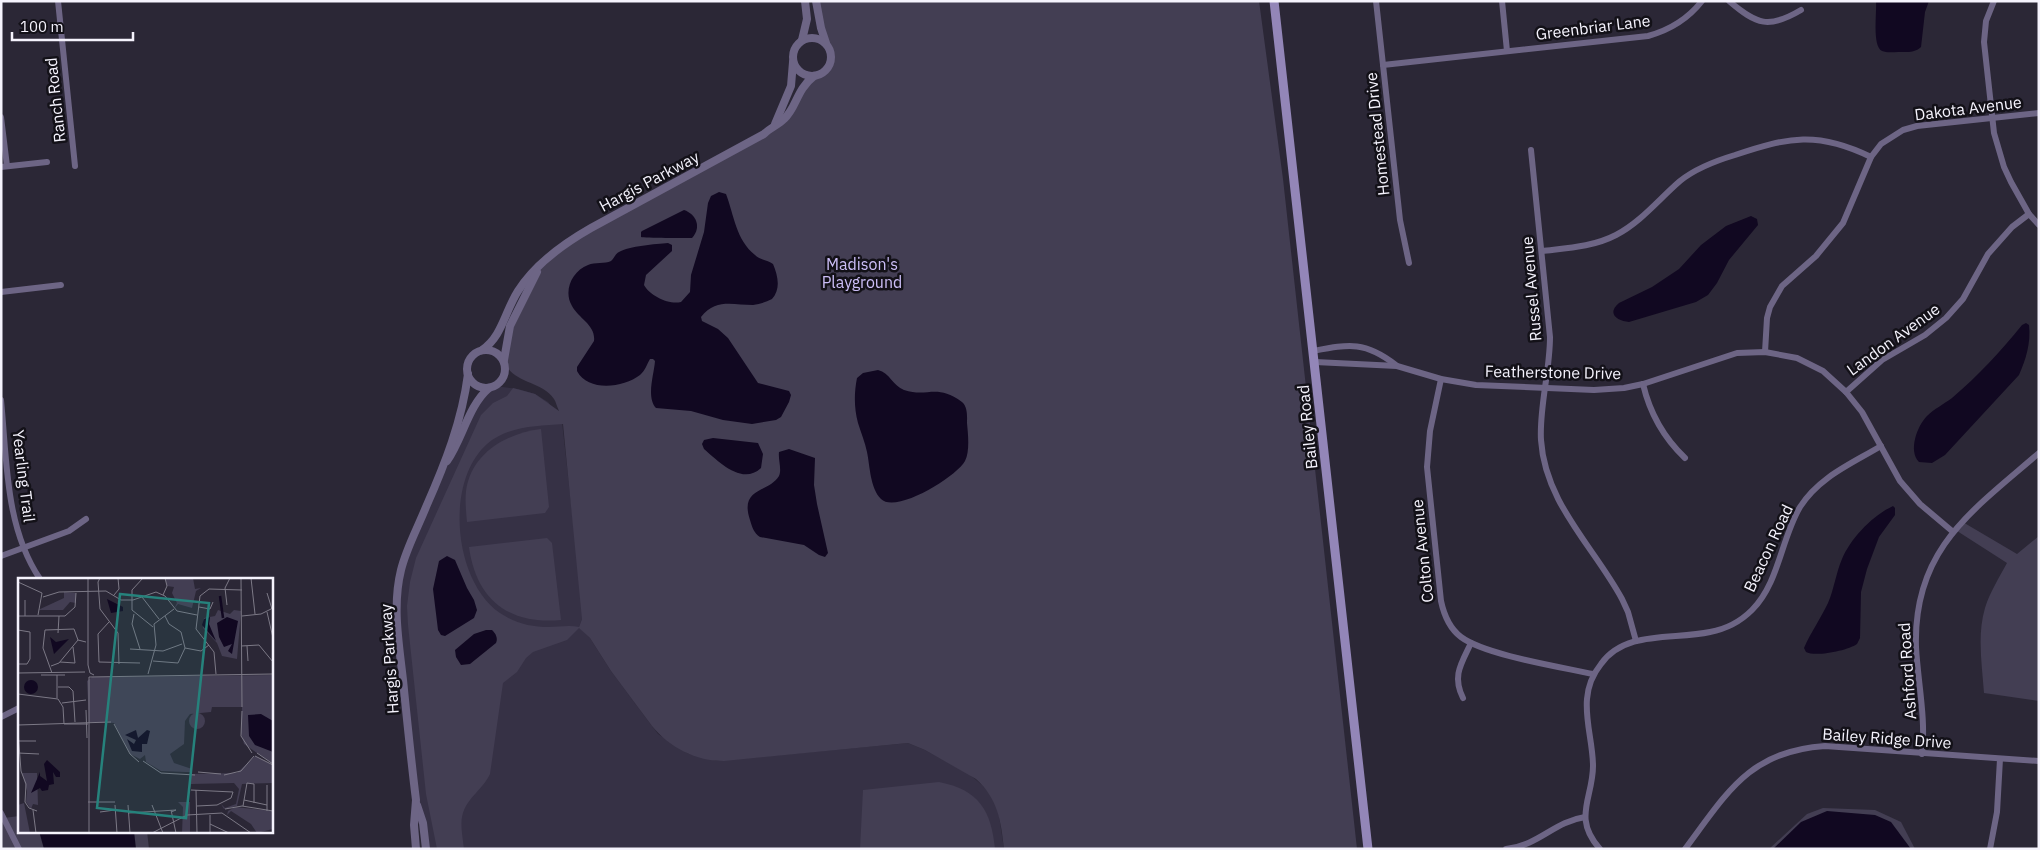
<svg xmlns="http://www.w3.org/2000/svg" width="2040" height="850" viewBox="0 0 2040 850" font-family="'IBM Plex Sans',sans-serif">
<style>
.built{fill:#363145}
.green{fill:#433e53;fill-rule:evenodd}
.water{fill:#110821}
.lines{fill:none;stroke-linecap:round;stroke-linejoin:round}
.minor{stroke:#6d6585;stroke-width:6}
.tertiary{stroke:#6d6585;stroke-width:8}
.secondary{stroke:#9386b8;stroke-width:9}
.labels{text-anchor:middle;stroke-width:5;stroke-linejoin:round;paint-order:stroke}
.street-label{font-size:16px;fill:#f5f3fd;stroke:#131118}
.park-label{font-size:16px;fill:#ccbef7;stroke:#131118}
.inset-river{fill:none;stroke:#110821;stroke-width:2.5}
.inset-road{fill:none;stroke:#7c7986;stroke-width:1}
.view{fill:#26827c;fill-opacity:0.15;stroke:#26827c;stroke-width:2.5}
.inset-edge{fill:none;stroke:#f5f3fd;stroke-width:2.5}
</style>
<rect width="100%" height="100%" fill="#2b2736"/>
<polygon class="built" points="495,386 518,389 535,394 548,402 562,422 583,609 582,619 579,627 590,638 611,671 658,734 687,753 716,761 908,743 925,750 969,774 982,785 992,796 998,809 1004,849 426,849 416,800 397,630 401,570 476,401"/>
<g class="green">
<path d="M816,1H1259L1283,179L1357,849H1004C1001,821 998,799 976,779L925,750L908,743L724,761C696,761 670,748 652,726L611,671L590,638L579,628L567,640L533,652L526,658L517,672L503,683L490,774C487,781 481,787 476,793C457,813 461,823 464,849H437L426,794L408,625L407,606L410,582L416,558L481,415L493,403L507,396L513,388L535,394L559,411C557,407 556,402 554,399C541,380 511,384 504,360L510,326L546,258L783,120L814,76L823,72L830,64L831,54L824,36ZM563,424L582,619L579,627C569,625 559,627 549,627C533,627 518,624 505,616C454,588 443,483 487,444C508,426 537,426 563,424Z"/>
<path d="M541,429L549,507L545,513L467,522C466,512 465,501 466,491C471,453 507,433 541,429Z"/>
<path d="M1961,521L2017,554L2039,536V701L1984,693C1982,665 1977,635 1985,608C1990,592 1999,578 2007,563L1954,529Z"/>
<path d="M547,538L552,543L561,620C508,625 476,599 469,547Z"/>
<path d="M939,782C979,790 991,810 995,849H860L863,790Z"/>
<polygon points="1823,808 1875,810 1901,822 1915,849 1769,849 1807,814"/>
<polygon points="1,813 4,818 19,816 19,831 147,831 149,849 1,849"/>
</g>
<g class="water">
<path d="M1876,1H1929L1925,12L1921,47C1915,53 1906,52 1898,52C1893,52 1887,53 1882,51C1872,46 1877,12 1876,1Z"/>
<path d="M719,192L726,194C734,215 736,240 755,255C760,260 768,260 773,264C778,276 781,289 772,299C766,302 760,304 753,305C733,305 716,298 701,317L702,321L718,329L728,338L758,383L789,391L791,395L789,402L781,417L776,420L752,424L723,420L691,411L656,408C646,397 654,375 655,361L653,359H650C647,364 645,371 640,375C623,388 588,392 577,371V367L594,341C596,325 579,319 572,306C563,291 572,271 588,265C595,262 605,264 611,261C614,259 615,254 619,252C629,246 656,244 668,243L672,245V251L646,275L644,285C650,296 669,305 681,302L690,292L691,275L704,232L708,203L711,196Z"/>
<path d="M684,210C696,214 702,227 692,238C687,238 644,238 641,237V232L642,231Z"/>
<path d="M1751,216L1757,219L1758,225L1729,260L1717,283L1708,295L1696,302L1629,322C1618,321 1606,314 1619,303L1652,287L1679,269L1701,245L1726,226Z"/>
<path d="M2026,323L2029,325C2031,343 2026,359 2019,375L1945,455L1932,463L1919,462C1908,451 1917,426 1927,416C1934,409 1944,404 1952,398C1978,376 2001,351 2022,325Z"/>
<path d="M878,370C890,373 893,386 904,390C928,398 936,383 962,402C968,407 967,417 967,423C968,434 970,451 965,461C956,477 896,514 881,499C870,488 870,466 867,452C865,442 861,433 858,423C854,408 854,393 857,378L863,373Z"/>
<path d="M713,438L758,443L763,454L761,468C742,486 718,461 704,449L702,444L704,440Z"/>
<path d="M789,449L815,458L814,485L817,504L828,553L825,557L819,555L804,545L760,537C754,533 752,527 750,520C739,487 769,493 779,476C782,469 778,460 779,452Z"/>
<path d="M1893,506L1895,508V515L1879,537L1867,569L1861,592L1860,638L1857,644C1847,651 1815,657 1806,652L1804,648C1811,632 1821,618 1828,603C1834,589 1836,573 1842,559C1851,538 1872,516 1893,506Z"/>
<polygon points="447,556 455,560 467,588 474,600 477,610 474,618 445,636 441,635 438,630 433,589 439,561"/>
<path d="M486,630H492C496,634 498,638 496,643L470,664L461,665L456,657L455,650L474,634Z"/>
<polygon points="1827,811 1875,815 1891,822 1911,849 1773,849 1801,822"/>
<polygon points="39,831 134,831 136,849 44,849"/>
</g>
<g class="lines">
<g class="minor">
<polyline points="58,1 75,166"/>
<polyline points="1376,1 1400,220 1409,263"/>
<polyline points="1502,1 1507,51"/>
<path d="M1729,1C1757,25 1769,29 1801,10"/>
<polyline points="1994,1 1986,21 1984,42 1994,133 2004,167 2011,182 2029,214 2039,225"/>
<path d="M1383,65L1648,36C1670,30 1688,19 1702,1"/>
<polyline points="1,117 7,166"/>
<path d="M1531,150L1550,337C1550,371 1539,408 1541,440C1545,503 1594,547 1622,599L1628,612L1636,641"/>
<polyline points="1,167 47,162"/>
<path d="M1542,251C1567,248 1593,247 1616,235C1641,222 1659,199 1680,181C1696,168 1715,161 1735,155C1788,137 1818,131 1871,157"/>
<polyline points="1,292 61,285"/>
<path d="M1313,351C1350,344 1365,341 1396,365"/>
<polyline points="1765,352 1767,318 1770,307 1782,286 1816,256 1843,223 1871,157 1881,144 1903,130 1917,126 2039,113"/>
<polyline points="1315,362 1397,366 1441,379 1476,385 1594,390 1624,388 1643,384 1737,353 1765,352 1797,358 1823,371 1846,392 1862,412 1900,481 1920,504 1952,531"/>
<path d="M1441,379L1430,431L1427,467L1441,601C1444,615 1449,628 1461,637C1485,655 1561,667 1593,674"/>
<path d="M1643,384C1650,414 1663,437 1685,458"/>
<polyline points="1846,392 1882,360 1925,335 1946,318 1963,299 1988,254 2012,227 2029,214"/>
<path d="M1,400C7,460 5,527 40,579"/>
<polyline points="1,556 69,531 86,519"/>
<path d="M1463,698C1452,676 1461,664 1471,643"/>
<polyline points="1,717 19,708"/>
<path d="M1922,754C1926,717 1918,684 1916,647C1913,549 1972,511 2039,453"/>
<polyline points="1,813 19,849"/>
<path d="M1506,849C1540,845 1553,822 1585,817"/>
<path d="M1600,849C1572,818 1593,798 1593,766C1593,744 1585,721 1587,699C1588,686 1593,674 1601,664C1625,630 1673,640 1710,632C1726,629 1741,621 1752,610C1779,583 1781,539 1800,507C1819,477 1851,464 1881,446"/>
<path d="M1685,849C1727,793 1749,751 1825,746L2039,761"/>
<polyline points="1990,849 1997,812 2000,759"/>
</g>
<g class="tertiary">
<polyline points="816,1 821,28 826,43"/>
<circle cx="812" cy="57" r="19"/>
<polyline points="802,40 807,19 805,1"/>
<polyline points="775,124 791,86 793,62"/>
<circle cx="486" cy="369" r="19"/>
<path d="M482,350C502,337 505,311 518,291C535,264 563,244 591,228L764,134C770,128 778,125 784,119C797,107 796,90 814,76"/>
<polyline points="504,360 510,326 537,272"/>
<path d="M447,461C463,438 468,406 489,388"/>
<polyline points="417,805 423,823 426,849"/>
<path d="M416,849L414,825L416,800C411,760 407,720 403,680C399,644 392,606 401,570C406,549 418,527 426,507C445,464 462,421 468,374"/>
</g>
<polyline class="secondary" points="1274,1 1368,849"/>
</g>
<g class="labels">
<g class="street-label">
<text transform="translate(1593 27) rotate(-7)" y="6">Greenbriar Lane</text>
<text transform="translate(55 100) rotate(-96)" y="6">Ranch Road</text>
<text transform="translate(1968 108) rotate(-7)" y="6">Dakota Avenue</text>
<text transform="translate(1377 134) rotate(-96)" y="6">Homestead Drive</text>
<text transform="translate(649 181) rotate(-28)" y="6">Hargis Parkway</text>
<text transform="translate(1531 289) rotate(-95)" y="6">Russel Avenue</text>
<text transform="translate(1893 339) rotate(-36)" y="6">Landon Avenue</text>
<text transform="translate(1553 372) rotate(1)" y="6">Featherstone Drive</text>
<text transform="translate(1307 427) rotate(-96)" y="6">Bailey Road</text>
<text transform="translate(24 476) rotate(83)" y="6">Yearling Trail</text>
<text transform="translate(1768 548) rotate(-65)" y="6">Beacon Road</text>
<text transform="translate(1422 551) rotate(-96)" y="6">Colton Avenue</text>
<text transform="translate(389 659) rotate(-94)" y="6">Hargis Parkway</text>
<text transform="translate(1907 671) rotate(-94)" y="6">Ashford Road</text>
<text transform="translate(1887 738) rotate(4)" y="6">Bailey Ridge Drive</text>
</g>
<g class="park-label">
<text x="862" y="270">Madison's<tspan x="862" dy="18">Playground</tspan></text>
</g>
</g>
<g transform="translate(18 578)">
<rect width="255" height="255" fill="#2b2736"/>
<path d="M147,0H175L177,11L183,10L178,13L174,30L160,26L156,31L159,25L154,15L156,9L149,8ZM46,14L58,15V25L52,24L45,32H20L46,20ZM200,32L212,36L216,32L223,33L219,81L204,78L199,65L185,50L186,40L197,38ZM255,97V186L226,166L223,155L224,129H194L193,134L172,136L167,143L166,166L152,176L156,185L174,191V194H167L143,193L128,184L127,177L122,181L112,176L96,145L71,144L69,103L74,99ZM171 143a8 8 0 1 1 16 0a8 8 0 1 1-16 0ZM237,178L255,187V205L224,206L219,228L206,231L203,226L207,230L218,226L221,211L216,205L173,206L172,211V196L219,195ZM4,195H19L20,227L15,226L13,231L8,224L9,213ZM160,224H172V255H164L165,229ZM6,225L12,255H0V227ZM217,229L255,233V251L239,255L233,246L213,233L209,237L210,233Z" fill="#433e53"/>
<path d="M89,21L105,29V33L93,35ZM192,39L191,46L198,63L184,47L186,41ZM209,39L220,43L214,76L210,73L214,66L206,69L201,59L199,45ZM32,59L38,64L51,61L36,76ZM6 109a7 7 0 1 1 14 0a7 7 0 1 1-14 0ZM243,136L255,143V174L237,167L231,158L230,137ZM118,152L120,160L129,152L132,153L129,166H124V174L114,173L109,161L116,166L118,162L107,157ZM29,182L42,194V199H38L35,194L36,206L31,207L30,212L24,213L22,210L13,215L22,194V198L29,203L26,186Z" fill="#110821"/>
<path class="inset-river" d="M202,18L205,40"/>
<path class="inset-road" d="M70,0V87L72,95L76,97M82,0L80,4L82,31L100,55L101,86M125,0L114,12V32L135,49M223,0L224,129M233,0L237,36M0,4L24,15L20,37M249,15L254,31M96,17L101,11L100,0M145,17L149,8L147,0M25,19L41,14L88,13L103,22H115L138,14L147,18L159,33L179,37M124,19L141,41M209,27L207,10L212,0M181,29L192,31L195,24M249,34L255,60M116,36L114,46L122,71M0,38H47L57,29L58,15M7,38V22M147,38L151,46L163,54L167,70L183,73L191,67M224,38L243,36L255,30M91,44L80,56L81,84L122,85M0,52L12,54V81L9,86H0M40,55L41,38M223,68L241,67L255,84M229,68L230,83M112,71L145,73L164,66M135,83L160,85L167,70M42,84L57,85L55,69M33,88L41,85L60,62M0,95L67,94M34,95L25,70L27,52L56,51L60,62L68,64M130,96L138,67L136,46L156,31M198,96L196,74L178,51L182,18L191,11L224,12M23,97H47M40,109H51L55,113L57,144M0,116L40,121L45,129L46,146M39,120V97M44,125L68,122M68,132L69,160M224,133L223,158L234,175M46,146H70M96,146L112,176L121,184M0,147L93,144M0,153L3,193L8,206L7,224L11,230L19,233M0,163H18M0,175L21,176M239,175L255,186M237,178L255,187M125,183L143,195L177,197M180,194L203,196M206,197L223,193L236,178M249,207V233M173,212L215,214L213,220L199,227L179,228M178,212L179,255M226,222L249,227M70,224H97M97,227L99,255M110,227L112,255M134,227L145,255M225,228L229,205L236,206V225M207,231L224,228L255,233M15,232L18,255M153,232L158,255M82,234L97,232M110,235L158,232L153,234M192,237V255M192,246L211,255M71,255V99L255,96M134,255L169,237L204,235L233,255"/>
<path class="view" d="M102,16L191,25L168,240L79,230Z"/>
<rect width="255" height="255" class="inset-edge"/>
</g>
<rect width="2040" height="850" fill="none" stroke="#f5f3fd" stroke-width="5"/>
<path d="M12 32v8h121v-8" fill="none" stroke="#f5f3fd" stroke-width="2.5"/>
<text x="20" y="32" font-size="15" fill="#f5f3fd" stroke="#131118" stroke-width="4" paint-order="stroke">100 m</text>
</svg>
